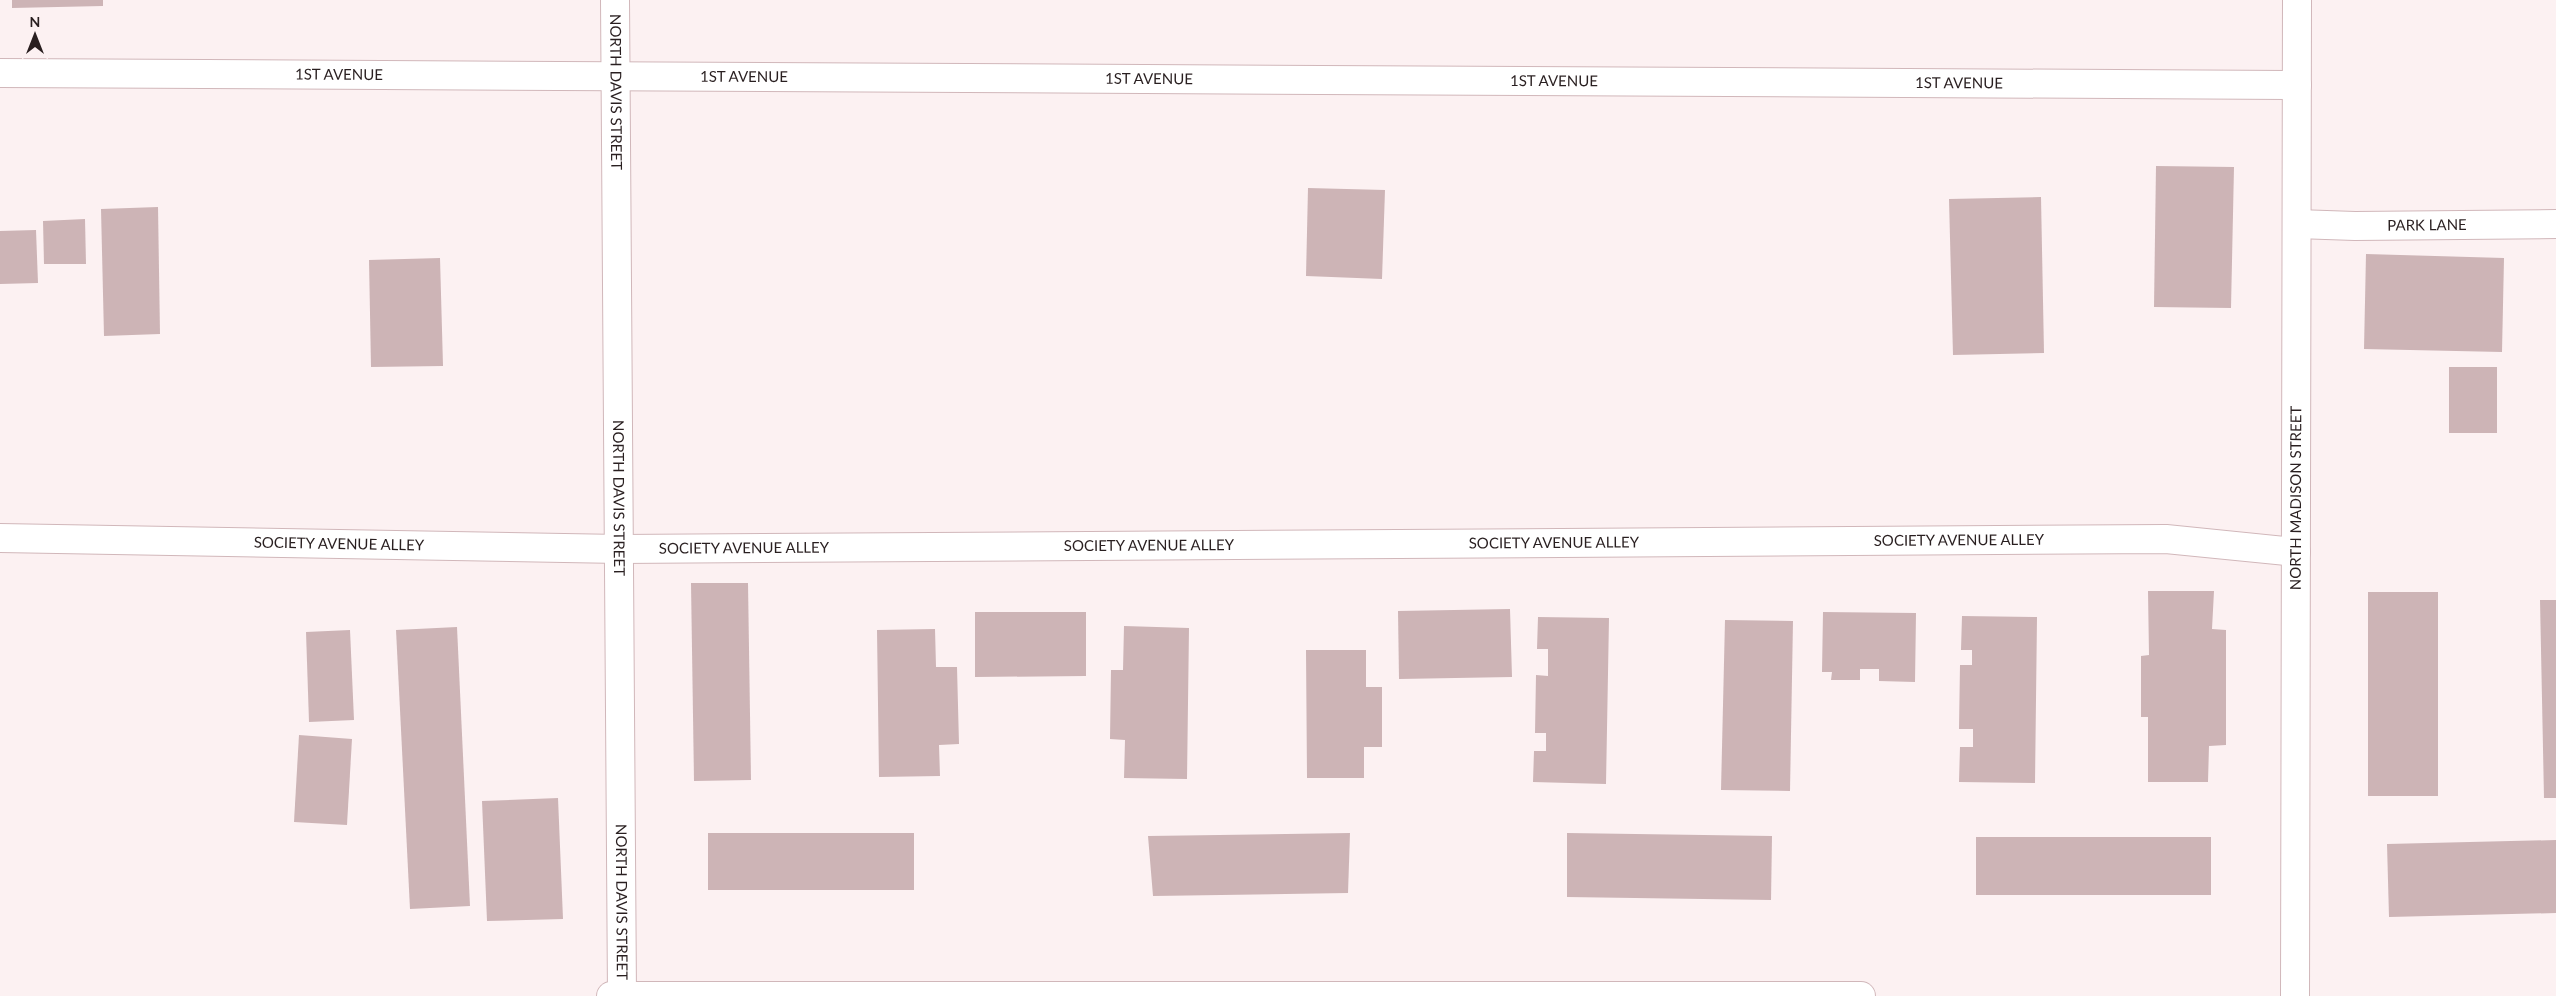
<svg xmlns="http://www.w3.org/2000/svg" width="2556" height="996" viewBox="0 0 2556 996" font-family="Lato,sans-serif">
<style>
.building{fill:#cdb4b6}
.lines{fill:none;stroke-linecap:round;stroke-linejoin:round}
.minor-casing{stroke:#d1b7ba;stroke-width:30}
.major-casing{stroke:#d1b7ba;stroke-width:30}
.minor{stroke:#fff;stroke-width:28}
.major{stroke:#fff;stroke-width:28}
.labels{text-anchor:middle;stroke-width:4;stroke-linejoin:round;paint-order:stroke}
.street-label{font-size:15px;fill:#291f20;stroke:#fcf1f2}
</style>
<rect width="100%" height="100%" fill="#fcf1f2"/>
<g class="building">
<polygon points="12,0 103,0 103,6 12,8"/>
<polygon points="2156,166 2234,167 2231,308 2154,307"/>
<polygon points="1308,188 1385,190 1382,279 1306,276"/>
<polygon points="2041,197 2044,353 1953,355 1949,199"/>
<polygon points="158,207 160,334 104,336 101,209"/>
<polygon points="85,219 86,264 44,264 43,221"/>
<polygon points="36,230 38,283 0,284 0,231"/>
<polygon points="2366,254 2504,258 2502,352 2364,349"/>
<polygon points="440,258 443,366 371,367 369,260"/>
<rect x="2449" y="367" width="48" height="66"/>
<polygon points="691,583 748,583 751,780 694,781"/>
<polygon points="2148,591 2214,591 2212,629 2226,630 2226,745 2209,746 2208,782 2148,782 2148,717 2141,717 2141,656 2149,655"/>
<rect x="2368" y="592" width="70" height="204"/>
<polygon points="2540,600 2556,600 2556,798 2544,798"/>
<polygon points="1510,609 1512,677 1399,679 1398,611"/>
<polygon points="975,612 1086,612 1086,676 975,677"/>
<polygon points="1823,612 1916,613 1915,682 1879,681 1879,669 1860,669 1860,680 1831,680 1832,672 1822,672"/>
<polygon points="1962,616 2037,617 2035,783 1959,782 1960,747 1973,747 1973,729 1959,729 1960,665 1972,665 1972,650 1961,650"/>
<polygon points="1538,617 1609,618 1606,784 1533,782 1534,751 1546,751 1546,733 1535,733 1536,675 1548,676 1548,649 1537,649"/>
<polygon points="1725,620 1793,621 1790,791 1721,790"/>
<polygon points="1124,626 1189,628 1187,779 1124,778 1125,740 1110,739 1111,670 1123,670"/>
<polygon points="457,627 470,906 410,909 396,630"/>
<polygon points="935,629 936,667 957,667 959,744 939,745 940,776 879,777 877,630"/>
<polygon points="350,630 354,720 309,722 306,632"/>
<polygon points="1306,650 1366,650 1366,687 1382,687 1382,747 1364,747 1364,778 1307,778"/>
<polygon points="299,735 352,739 347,825 294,822"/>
<polygon points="558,798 563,919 487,921 482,801"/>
<rect x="708" y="833" width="206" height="57"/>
<polygon points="1350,833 1348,893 1153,896 1148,836"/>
<polygon points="1567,833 1772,836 1771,900 1567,897"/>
<rect x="1976" y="837" width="235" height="58"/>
<polygon points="2556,840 2556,913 2389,917 2387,844"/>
</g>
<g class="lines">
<g class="minor-casing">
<g id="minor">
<path id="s1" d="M615,0L622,996"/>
<path id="s2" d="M0,73L2297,85"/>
<path id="s3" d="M2297,224L2355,226L2556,224"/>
<path id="s4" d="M0,538L620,549L2166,539L2296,552"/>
<polyline points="611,996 1861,996"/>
</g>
</g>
<g class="major-casing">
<g id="major">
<path id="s5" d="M2295,996L2297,0"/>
</g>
</g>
<use href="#minor" class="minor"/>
<use href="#major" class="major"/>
</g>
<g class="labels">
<g class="street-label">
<text dy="5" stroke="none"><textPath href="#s2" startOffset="339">1ST AVENUE</textPath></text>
<text dy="5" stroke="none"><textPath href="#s2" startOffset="744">1ST AVENUE</textPath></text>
<text dy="5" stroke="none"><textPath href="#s2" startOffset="1149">1ST AVENUE</textPath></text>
<text dy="5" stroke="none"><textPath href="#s2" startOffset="1554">1ST AVENUE</textPath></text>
<text dy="5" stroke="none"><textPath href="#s2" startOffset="1959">1ST AVENUE</textPath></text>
<text dy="5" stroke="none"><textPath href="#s1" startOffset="92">NORTH DAVIS STREET</textPath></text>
<text dy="5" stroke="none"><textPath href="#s3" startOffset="130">PARK LANE</textPath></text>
<text dy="5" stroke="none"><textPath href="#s1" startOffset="498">NORTH DAVIS STREET</textPath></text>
<text dy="5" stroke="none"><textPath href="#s5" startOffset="498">NORTH MADISON STREET</textPath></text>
<text dy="5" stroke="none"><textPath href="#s4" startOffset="1959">SOCIETY AVENUE ALLEY</textPath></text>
<text dy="5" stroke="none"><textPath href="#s4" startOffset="339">SOCIETY AVENUE ALLEY</textPath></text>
<text dy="5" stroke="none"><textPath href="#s4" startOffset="1554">SOCIETY AVENUE ALLEY</textPath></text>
<text dy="5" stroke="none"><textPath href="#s4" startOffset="1149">SOCIETY AVENUE ALLEY</textPath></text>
<text dy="5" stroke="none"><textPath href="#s4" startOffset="744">SOCIETY AVENUE ALLEY</textPath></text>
<text dy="5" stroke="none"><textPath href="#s1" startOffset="902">NORTH DAVIS STREET</textPath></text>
</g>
</g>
<g transform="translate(35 35)" stroke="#fcf1f2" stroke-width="4" paint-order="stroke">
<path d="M0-4L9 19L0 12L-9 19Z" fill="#291f20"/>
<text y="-8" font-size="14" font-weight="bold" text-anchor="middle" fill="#291f20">N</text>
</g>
</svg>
